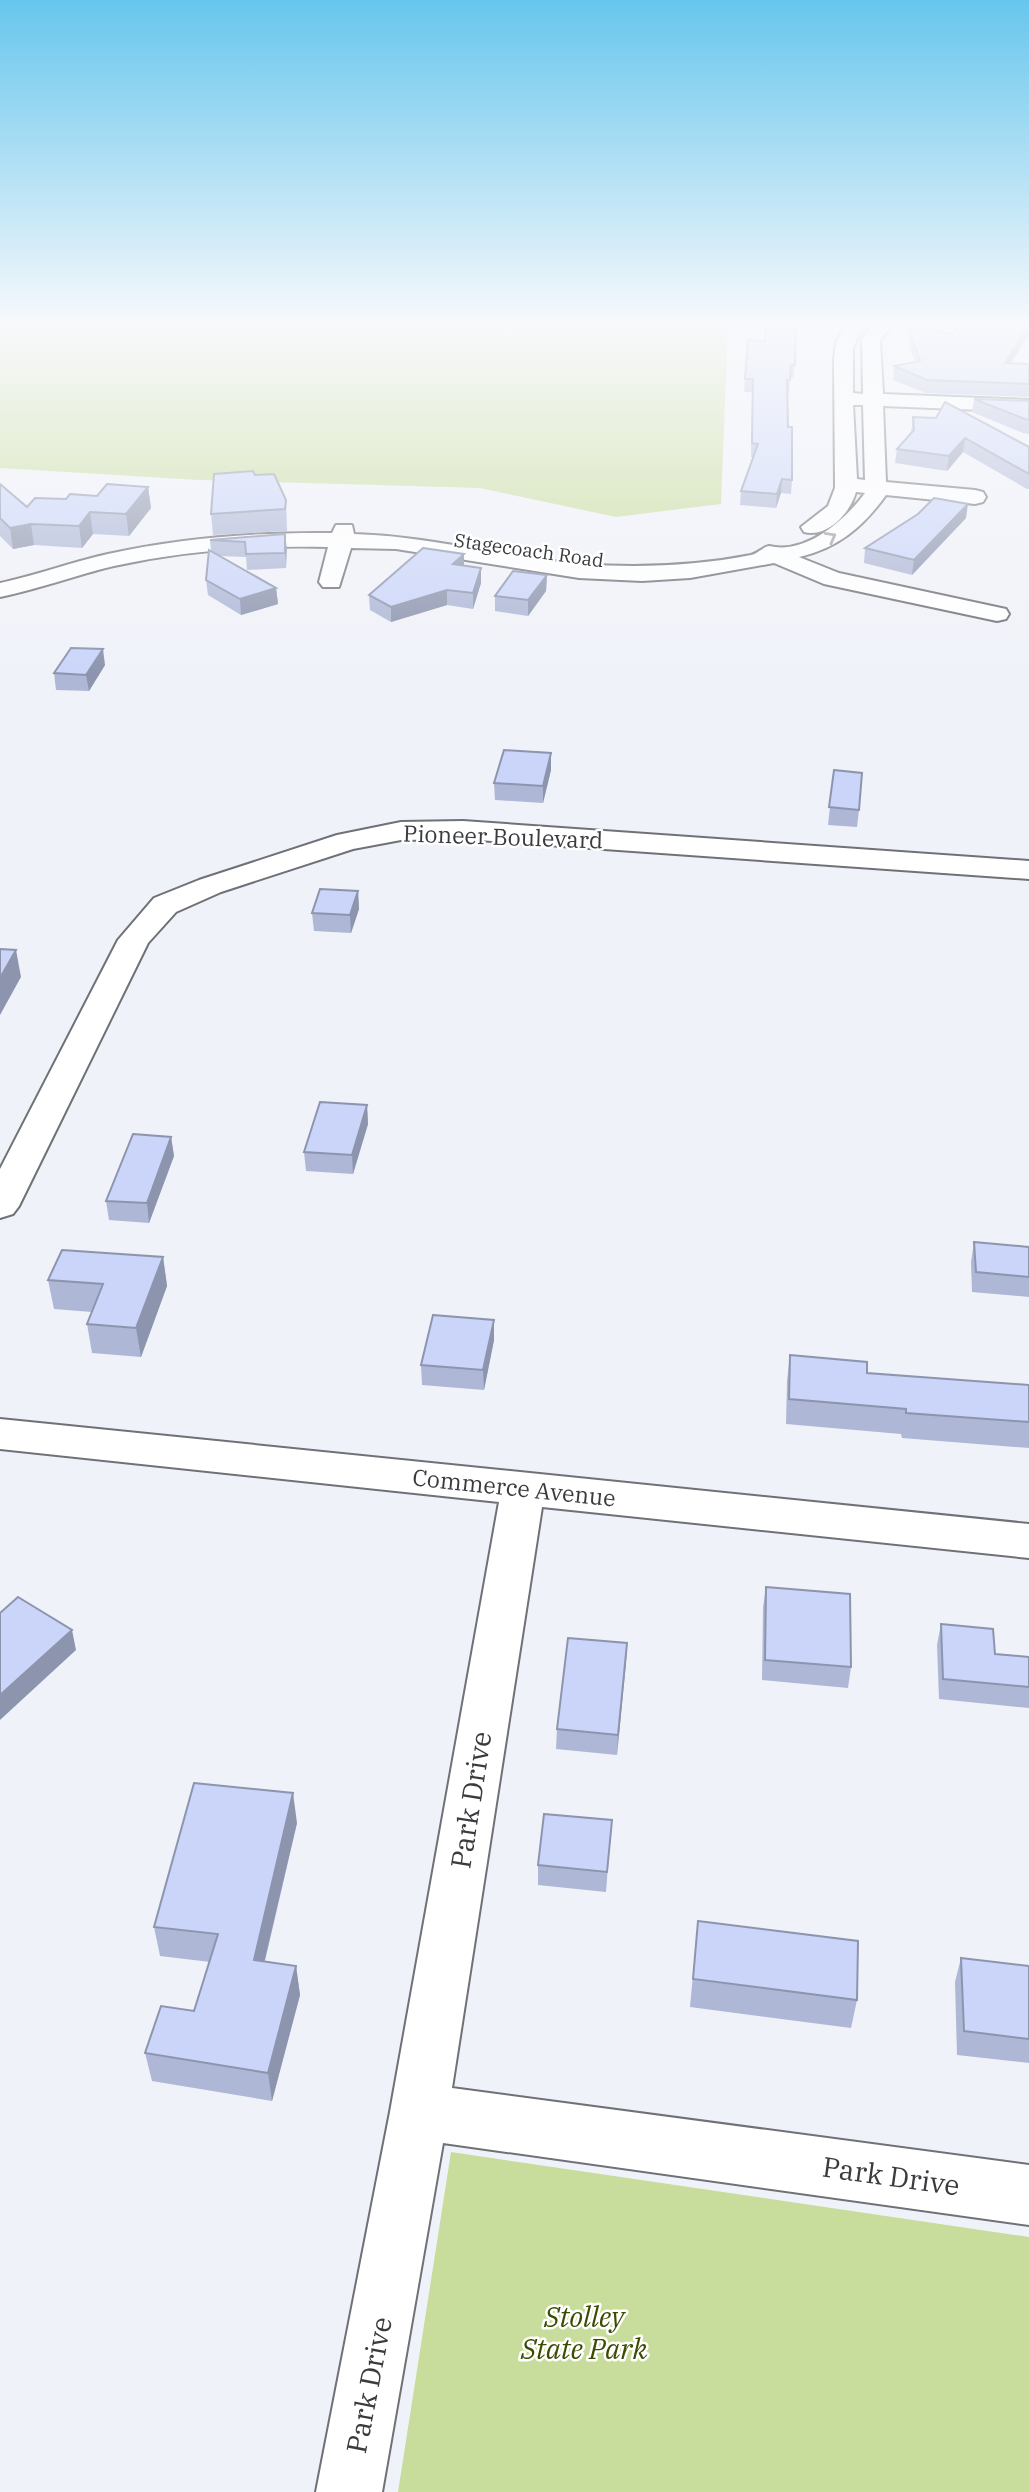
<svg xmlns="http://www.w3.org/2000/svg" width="1029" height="2492" viewBox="0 0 1029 2492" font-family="'IBM Plex Serif',serif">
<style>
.green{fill:#c8dc9b}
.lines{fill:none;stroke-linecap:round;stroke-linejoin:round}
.minor-casing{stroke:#6f7177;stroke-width:4}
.minor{fill:#fff;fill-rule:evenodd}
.wall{fill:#aeb7d6}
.shaded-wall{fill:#8d95ae}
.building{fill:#cad5f9;stroke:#8d95ae;stroke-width:2}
.oneway{stroke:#9c9d9e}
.labels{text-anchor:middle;stroke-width:5;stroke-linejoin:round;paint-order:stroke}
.far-street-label{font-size:19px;fill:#3a3b3e;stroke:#fff}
.street-label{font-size:23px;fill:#3a3b3e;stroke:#fff}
.near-street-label{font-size:28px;fill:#3a3b3e;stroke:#fff}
.near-park-label{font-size:28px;font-style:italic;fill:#3b4b00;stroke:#fff}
</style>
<rect width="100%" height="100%" fill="#f0f2f9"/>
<g class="green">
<polygon points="0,326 728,326 721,504 616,517 480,488 199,480 0,468"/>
<polygon points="451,2152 1029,2237 1029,2492 398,2492"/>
</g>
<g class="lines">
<g class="minor-casing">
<g id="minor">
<path d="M845,326H863L853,348V393L863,394L862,339L872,326H891L880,340L883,394L1029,400V412L883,406L886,482L975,490L983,492L986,497L983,502L975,504L886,495C863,527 838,548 799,557L839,573L1006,609L1009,614L1006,619L997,621L824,584L774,563L690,578L642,581L579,578L396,549L351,548L339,587H323L319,582L328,547C258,545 183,551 114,566C76,575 39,589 0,597V583C37,575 72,562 108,554C180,538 258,532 332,533L336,525H352L354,534C431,536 505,558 581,564C638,568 695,566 751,555C759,553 761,548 769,546C806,555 845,520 865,493L856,492C850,513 828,538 804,532L801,527L828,506L835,488L834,360L836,343ZM853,405H863L865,480L857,479Z"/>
<polygon points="463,821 1029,861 1029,879 463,839 401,840 353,849 221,892 176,912 148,943 19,1206 13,1214 0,1218 0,1169 118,940 154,898 199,880 337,835 401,822"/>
<polygon points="0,1419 1029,1524 1029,1558 542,1507 452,2088 1029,2165 1029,2225 443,2143 382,2492 316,2492 390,2112 499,1502 0,1449"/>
</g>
</g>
<use href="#minor" class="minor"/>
</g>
<g class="wall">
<polygon points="1029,326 1029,334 1011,363 1029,364 1029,397 926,393 893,380 894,366 915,362 909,344 910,331 952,335"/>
<polygon points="748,340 795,365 793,378 790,378 789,393 787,393 788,427 792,480 791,494 781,493 776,508 740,505 741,491 753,457 751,457 752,392 744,392"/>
<polygon points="974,399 1029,401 1029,434 1023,433 972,412"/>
<polygon points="913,417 1029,447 1029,489 1027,489 963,452 947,471 895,463 897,449 911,433"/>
<polygon points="255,475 286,500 287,531 213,535 211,514"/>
<polygon points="0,484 27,507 148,487 151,508 129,536 93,534 82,548 34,545 13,549 0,536"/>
<polygon points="966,518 912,575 864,563 865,548"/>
<polygon points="285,534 286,568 247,570 246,557 219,556 276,588 278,604 241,615 208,595 206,580 211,551 210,540"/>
<polygon points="464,565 481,568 481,583 473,609 447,605 391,622 370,610 369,595"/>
<polygon points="547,575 546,591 528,616 495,611 495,596"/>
<polygon points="105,665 89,691 56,690 54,673"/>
<polygon points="551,770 543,803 495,800 494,783"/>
<polygon points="834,770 859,810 857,827 828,825"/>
<polygon points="358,891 359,909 351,933 314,931 312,913"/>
<polygon points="367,1105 368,1124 353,1174 306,1171 304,1152"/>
<polygon points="171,1137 174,1156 149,1223 109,1220 106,1201"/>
<polygon points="974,1242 1029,1247 1029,1297 972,1292 971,1262"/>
<polygon points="163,1257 167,1286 141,1357 92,1353 87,1324 92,1312 54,1309 48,1280"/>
<polygon points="494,1320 494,1340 484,1390 422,1385 421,1365"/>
<polygon points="790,1355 867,1373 1029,1385 1029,1448 902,1438 901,1434 786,1424 787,1381"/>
<polygon points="766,1587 851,1667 848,1688 762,1680 763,1607"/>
<polygon points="941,1624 995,1654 1029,1657 1029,1708 939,1699 937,1645"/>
<polygon points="627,1643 617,1755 556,1749 557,1729"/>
<polygon points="297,1823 265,1961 296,1966 300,1995 272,2101 152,2081 145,2053 194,2011 210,1962 160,1956 154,1927"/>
<polygon points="610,1840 606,1892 538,1885 538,1865"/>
<polygon points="698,1921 857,2000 851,2028 690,2007"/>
<polygon points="961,1958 1029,1966 1029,2063 957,2055 955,1982"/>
</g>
<g class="shaded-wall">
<polygon points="1028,326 1029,326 1029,334 1003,376 1005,363"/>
<polygon points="965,438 963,452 947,471 949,456"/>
<polygon points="782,479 781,493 776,508 777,494"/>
<polygon points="148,487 151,508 129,536 126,514"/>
<polygon points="968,504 966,518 912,575 914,560"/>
<polygon points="90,512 93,534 82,548 79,526"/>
<polygon points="31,524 34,545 13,549 10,528"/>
<polygon points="285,534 287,549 286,568 285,553"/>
<polygon points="464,554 464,570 453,564"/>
<polygon points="481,568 481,583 473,609 473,593"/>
<polygon points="547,575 546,591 528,616 528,600"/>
<polygon points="276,588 278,604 241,615 240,599"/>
<polygon points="447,590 447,605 391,622 391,607"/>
<polygon points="103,649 105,665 89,691 86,675"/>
<polygon points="551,753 551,770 543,803 543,786"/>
<polygon points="358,891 359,909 351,933 350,915"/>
<polygon points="16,950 21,977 0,1015 0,978"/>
<polygon points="367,1105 368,1124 353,1174 352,1155"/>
<polygon points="171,1137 174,1156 149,1223 147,1203"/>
<polygon points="163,1257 167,1286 141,1357 136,1328"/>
<polygon points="494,1320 494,1340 484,1390 483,1370"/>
<polygon points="72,1630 76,1650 0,1720 0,1695"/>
<polygon points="627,1643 626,1663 617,1755 618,1735"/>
<polygon points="293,1793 297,1823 258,1988 254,1960"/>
<polygon points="296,1966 300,1995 272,2101 268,2073"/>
</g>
<g class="building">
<polygon points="766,326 796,326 795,365 791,365 790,380 787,380 788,427 792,427 792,480 782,479 777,494 741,491 758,444 752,443 753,379 745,379 748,340 765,341"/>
<polygon points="958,326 1028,326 1005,363 1029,364 1029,384 927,380 894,366 920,361 910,331 927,327 952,335"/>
<polygon points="974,399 1029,401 1029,420 1025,419"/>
<polygon points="945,402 1029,447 1029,474 965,438 949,456 897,449 914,430 913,417 936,418"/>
<polygon points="253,471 255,475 274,474 286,500 285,509 211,514 214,474"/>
<polygon points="0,484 27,507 35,498 66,499 70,494 97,496 107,484 148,487 126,514 90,512 79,526 31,524 10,528 0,518"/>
<polygon points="934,498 968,504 914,560 865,548 918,514"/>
<polygon points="285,534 285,553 246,554 245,542 210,540"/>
<polygon points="423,548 464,554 453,564 481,568 473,593 447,590 391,607 369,595"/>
<polygon points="209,550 276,588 240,599 206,580"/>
<polygon points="513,571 547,575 528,600 495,596"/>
<polygon points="71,648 103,649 86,675 54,673"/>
<polygon points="504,750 551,753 543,786 494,783"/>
<polygon points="834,770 862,773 859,810 829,807"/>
<polygon points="320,889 358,891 350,915 312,913"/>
<polygon points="0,949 16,950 0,978"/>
<polygon points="320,1102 367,1105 352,1155 304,1152"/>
<polygon points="133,1134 171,1137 147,1203 106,1201"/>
<polygon points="974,1242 1029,1247 1029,1277 976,1272"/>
<polygon points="62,1250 163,1257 136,1328 87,1324 103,1284 48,1280"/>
<polygon points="433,1315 494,1320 483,1370 421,1365"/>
<polygon points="790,1355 867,1362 867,1373 1029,1385 1029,1422 906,1413 906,1409 789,1399"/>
<polygon points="766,1587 850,1594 851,1667 765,1660"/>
<polygon points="18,1597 72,1630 0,1695 0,1613"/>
<polygon points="941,1624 993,1629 995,1654 1029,1657 1029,1687 943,1679"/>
<polygon points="568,1638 627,1643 618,1735 557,1729"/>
<polygon points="194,1783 293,1793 254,1960 296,1966 268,2073 145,2053 161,2006 194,2011 218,1934 154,1927"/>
<polygon points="544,1814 612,1820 607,1872 538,1865"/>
<polygon points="698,1921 858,1941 857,2000 693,1979"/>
<polygon points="961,1958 1029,1966 1029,2039 964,2031"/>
</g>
<defs><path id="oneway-chevron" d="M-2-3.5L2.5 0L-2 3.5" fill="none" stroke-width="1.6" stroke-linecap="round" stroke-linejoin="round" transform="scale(1.75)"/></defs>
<use class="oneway" href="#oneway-chevron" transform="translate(831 537) rotate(-29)"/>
<linearGradient id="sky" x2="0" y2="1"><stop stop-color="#67c6ed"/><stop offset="0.48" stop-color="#f8f9fc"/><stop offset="1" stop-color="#f8f9fc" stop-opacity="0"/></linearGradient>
<rect width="1029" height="675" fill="url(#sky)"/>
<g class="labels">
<g class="far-street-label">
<text transform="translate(529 550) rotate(8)" y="7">Stagecoach Road</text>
</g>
<g class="street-label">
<text transform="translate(503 837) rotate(2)" y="8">Pioneer Boulevard</text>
<text transform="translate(514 1488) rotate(6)" y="8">Commerce Avenue</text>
</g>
<g class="near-street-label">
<text transform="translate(471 1800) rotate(-81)" y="10">Park Drive</text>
<text transform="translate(891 2176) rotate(8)" y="10">Park Drive</text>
<text transform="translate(369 2385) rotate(-79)" y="10">Park Drive</text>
</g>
<g class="near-park-label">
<text x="584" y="2327">Stolley<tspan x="584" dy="32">State Park</tspan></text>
</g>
</g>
</svg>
